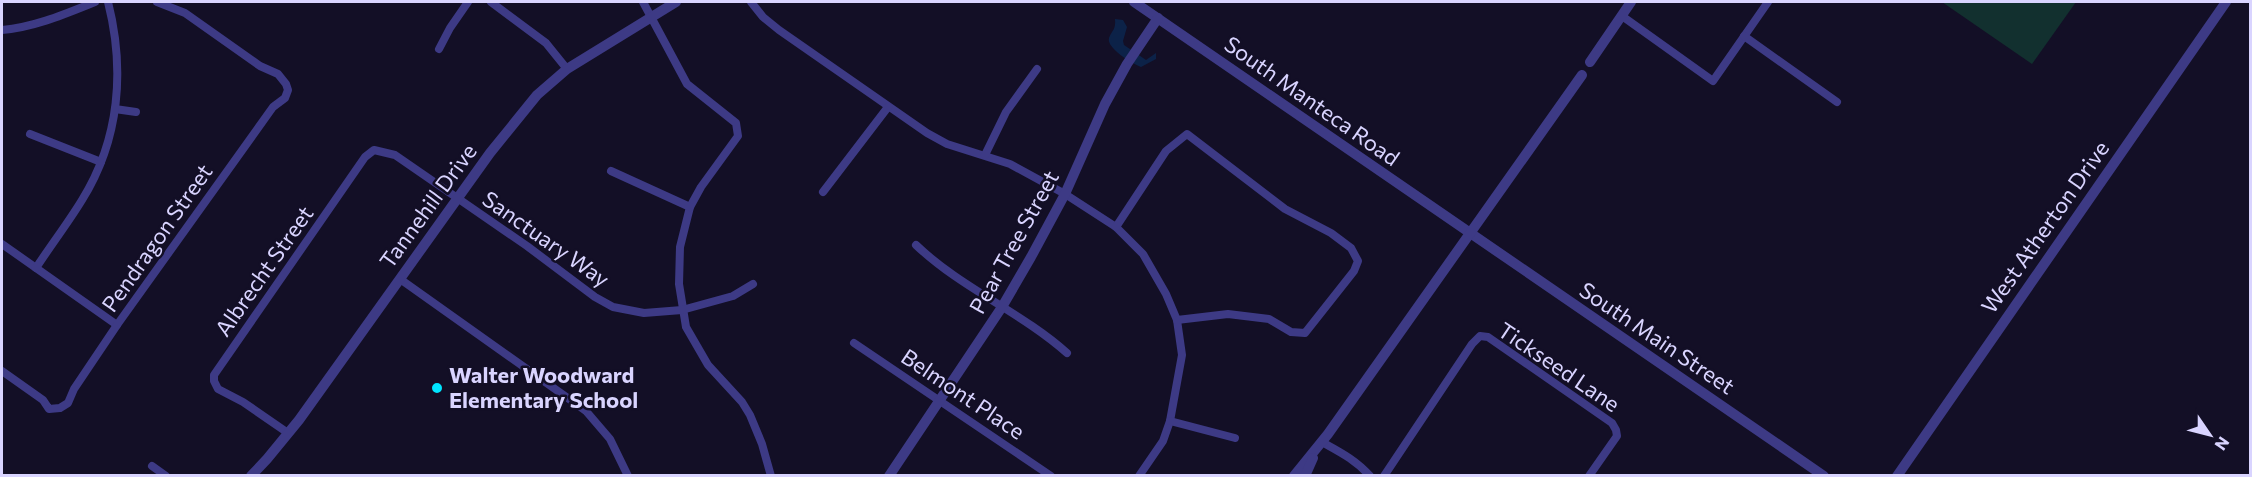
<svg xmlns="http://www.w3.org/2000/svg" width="2252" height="477" viewBox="0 0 2252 477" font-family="Commissioner,sans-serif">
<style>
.green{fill:#12302f}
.water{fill:#0c2248}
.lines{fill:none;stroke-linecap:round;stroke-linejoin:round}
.minor{stroke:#3d3a85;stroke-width:8}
.tertiary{stroke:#3d3a85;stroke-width:10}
.poi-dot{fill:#00e5ff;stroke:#130f26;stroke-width:2}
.labels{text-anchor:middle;stroke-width:5;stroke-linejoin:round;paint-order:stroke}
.street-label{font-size:22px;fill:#d9d4ff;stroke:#130f26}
.poi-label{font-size:22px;font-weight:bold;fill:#d9d4ff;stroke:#130f26;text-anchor:start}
</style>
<rect width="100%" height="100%" fill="#130f26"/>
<polygon class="green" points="1942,2 2076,2 2032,64"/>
<path class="water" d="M1115,19L1123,20L1127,27L1123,41L1124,45L1146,60L1156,53V59L1141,67C1133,64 1106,48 1109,38C1112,30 1116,30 1115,19Z"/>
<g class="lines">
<g class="minor">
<polyline points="491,2 546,43 567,69"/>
<polyline points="643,2 687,84 736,123 738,136 701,187 690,207 680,247 679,284 686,327 708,365 742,402 750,415 762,444 771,476"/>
<polyline points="751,2 763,17 779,30 927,133 947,144 1010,164 1065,194 1116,227 1143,254 1166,294 1177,320 1182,355 1170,421 1163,441 1139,476"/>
<polyline points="1622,16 1713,81 1768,2"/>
<path d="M2,30C35,27 65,14 95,2"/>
<polyline points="1744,36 1837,102"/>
<polyline points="439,49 450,28 468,2"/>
<polyline points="115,109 136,112"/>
<polyline points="30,134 101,162"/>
<polyline points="985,155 1006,112 1037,69"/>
<polyline points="611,171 690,207"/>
<polyline points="823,192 888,107"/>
<polyline points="1116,227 1166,151 1187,134 1285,209 1331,233 1351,248 1358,261 1354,271 1305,333 1291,332 1269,319 1228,314 1177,320"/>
<polyline points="2,244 117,325"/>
<path d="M916,245C961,288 1021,312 1067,353"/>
<path d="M36,268C51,245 68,223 82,200C120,139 125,69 108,2"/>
<polyline points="400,279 586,411 610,439 628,476"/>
<polyline points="854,343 1051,476"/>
<polyline points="2,371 43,400 49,409 60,408 68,403 74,389 117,325 273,107 285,98 288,90 286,84 278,74 260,66 185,13 157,2"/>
<polyline points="1170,421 1235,438"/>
<polyline points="288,433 243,402 218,389 214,381 214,375 365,157 374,150 395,155 527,246 595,297 613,307 644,313 682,310 733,296 753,284"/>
<path d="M1322,442C1340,452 1356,460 1370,476"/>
<polyline points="152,466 166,476"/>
<polyline points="1384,476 1472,344 1480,336 1488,337 1612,423 1616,430 1617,436 1589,476"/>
</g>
<g class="tertiary">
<polyline points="1134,2 1824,476"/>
<polyline points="1590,62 1631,2"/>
<polyline points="251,476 267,459 299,420 490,153 537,95 567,69 676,2"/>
<polyline points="889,476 1002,307 1031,257 1065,194 1105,104 1127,64 1158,18"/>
<polyline points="1294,476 1328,434 1582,75"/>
<polyline points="1305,476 1313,458"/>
<polyline points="1897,476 2226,2"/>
</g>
</g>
<circle class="poi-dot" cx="437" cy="388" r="6"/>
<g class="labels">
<g class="street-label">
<text transform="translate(1312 101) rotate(35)" y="8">South Manteca Road</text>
<text transform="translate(428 206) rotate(-54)" y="8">Tannehill Drive</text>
<text transform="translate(2045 227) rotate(-55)" y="8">West Atherton Drive</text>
<text transform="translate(157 238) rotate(-55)" y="8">Pendragon Street</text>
<text transform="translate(546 239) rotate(35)" y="8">Sanctuary Way</text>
<text transform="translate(1014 242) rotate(-61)" y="8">Pear Tree Street</text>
<text transform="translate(264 271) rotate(-55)" y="8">Albrecht Street</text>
<text transform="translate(1657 338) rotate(34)" y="8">South Main Street</text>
<text transform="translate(1559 367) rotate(34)" y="8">Tickseed Lane</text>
<text transform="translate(963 394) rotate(34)" y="8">Belmont Place</text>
</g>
<g class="poi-label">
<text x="449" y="383">Walter Woodward<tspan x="449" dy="25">Elementary School</tspan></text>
</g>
</g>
<rect width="2252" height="477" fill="none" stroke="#d9d4ff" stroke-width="6"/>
<g transform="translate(2210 435) rotate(125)" stroke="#130f26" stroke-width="4.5" paint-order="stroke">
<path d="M0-4.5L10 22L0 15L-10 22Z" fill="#d9d4ff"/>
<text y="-9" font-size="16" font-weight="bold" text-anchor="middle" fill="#d9d4ff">N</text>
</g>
</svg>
